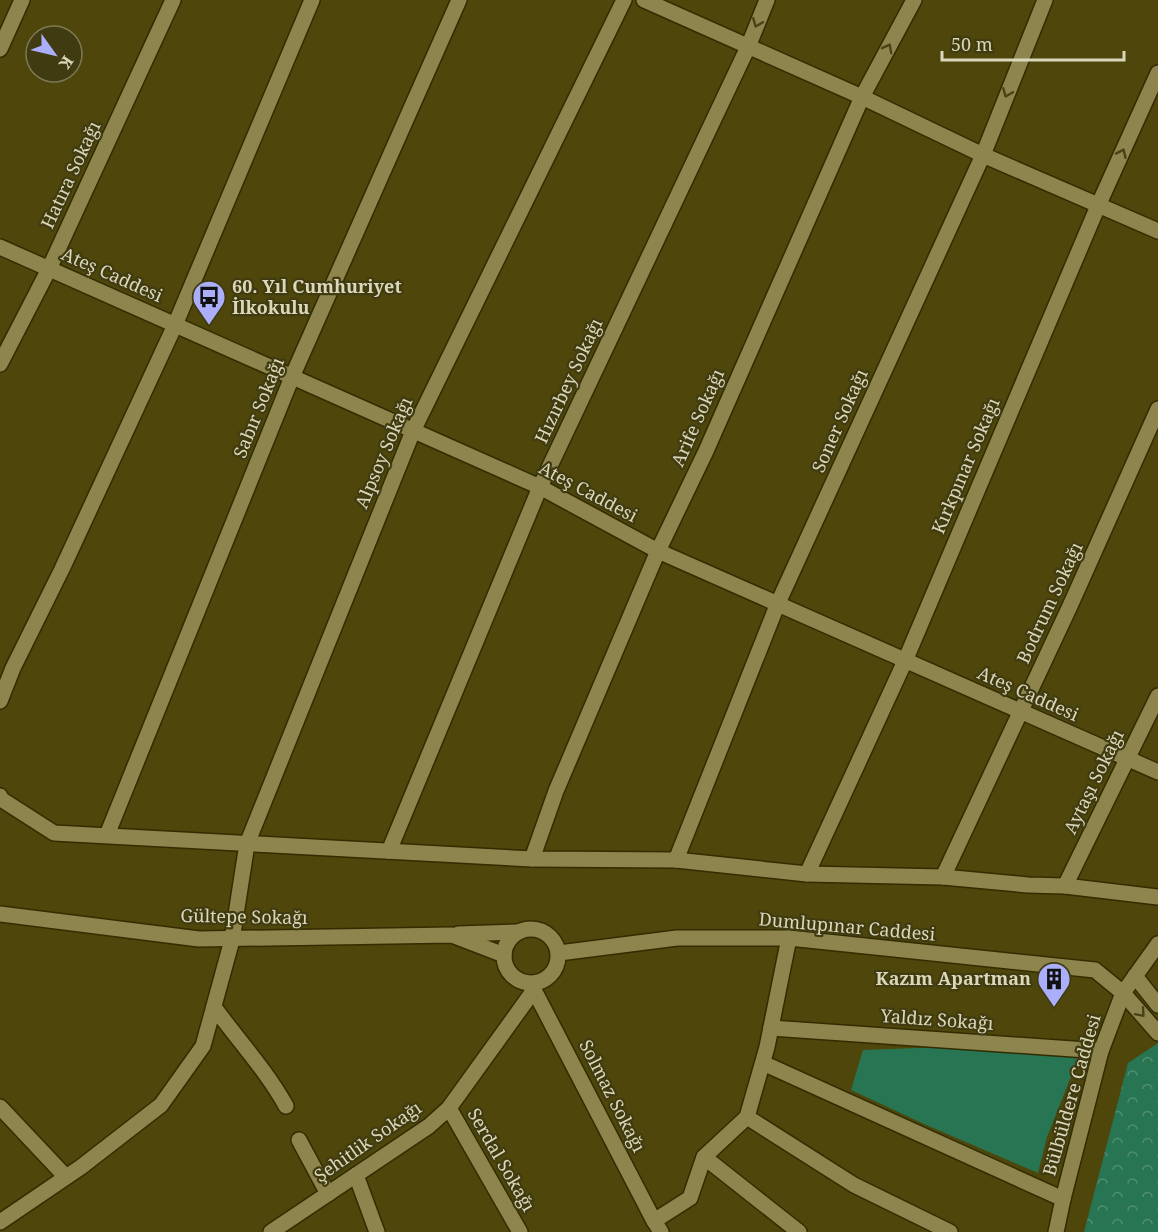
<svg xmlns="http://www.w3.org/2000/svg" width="1158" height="1232" viewBox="0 0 1158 1232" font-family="'Noto Serif',serif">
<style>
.forest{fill:url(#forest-crowns)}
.garden{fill:#277553}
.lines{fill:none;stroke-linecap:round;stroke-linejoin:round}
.minor-casing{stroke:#322c00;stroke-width:18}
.minor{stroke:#8d854d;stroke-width:15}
.oneway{stroke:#494217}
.labels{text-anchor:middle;stroke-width:4.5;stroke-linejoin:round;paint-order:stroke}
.street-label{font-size:18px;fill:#dad7ba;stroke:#413b11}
.poi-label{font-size:18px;font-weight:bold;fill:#dad7ba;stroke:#413b11;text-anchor:start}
</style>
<defs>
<pattern id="forest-crowns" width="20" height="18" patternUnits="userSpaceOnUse" patternTransform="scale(1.5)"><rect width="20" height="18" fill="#277553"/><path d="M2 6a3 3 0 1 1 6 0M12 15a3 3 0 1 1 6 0" fill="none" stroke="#508e71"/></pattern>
</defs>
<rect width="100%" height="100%" fill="#4e460a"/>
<polygon class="forest" points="1158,1043 1158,1232 1084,1232 1128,1063"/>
<polygon class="garden" points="944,1047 1080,1054 1047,1137 1038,1173 924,1124 851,1090 863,1050"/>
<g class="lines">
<g class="minor-casing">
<g id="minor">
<polyline points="644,0 862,97 983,155 1158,231"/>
<polyline points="0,49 22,0"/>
<polyline points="0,247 540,487 658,551 1158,772"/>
<polyline points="0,364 49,269 173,0"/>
<polyline points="0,701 13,668 62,569 175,325 312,0"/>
<polyline points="0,796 1,799 54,833 532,859 676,860 807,874 943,877 1028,885 1065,886 1158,897"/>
<polyline points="107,835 292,377 459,0"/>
<polyline points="389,851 540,487 748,47 767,0"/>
<polyline points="532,859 556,791 658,551 706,451 862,97 914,0"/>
<polyline points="676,860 778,603 983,155 1045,0"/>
<polyline points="807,874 905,661 1098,206 1158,73"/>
<polyline points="943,877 1070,606 1158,409"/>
<polyline points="1065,886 1158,696"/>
<polyline points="0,914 199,939 452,935 504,955"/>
<circle cx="531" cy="956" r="27"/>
<polyline points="458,934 518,932"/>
<polyline points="789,938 767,1047 747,1117 854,1185 950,1232"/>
<polyline points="559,953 677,938 789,938 1095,970 1123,993 1158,1033"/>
<polyline points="1135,976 1158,1005"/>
<polyline points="534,990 654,1221"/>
<path d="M214,1007C238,1040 266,1070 286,1106"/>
<polyline points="771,1028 1101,1051"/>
<polyline points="763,1063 1063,1199"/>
<polyline points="0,1107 66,1177"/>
<polyline points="449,1108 520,1232"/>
<polyline points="299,1140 328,1194"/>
<polyline points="704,1157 799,1232"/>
<polyline points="356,1175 377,1232"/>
<polyline points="0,1222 81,1167 161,1105 203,1046 232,940 247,844 413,431 624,0"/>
<polyline points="271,1232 429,1126 449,1108 534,990 535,983"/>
<polyline points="661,1232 654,1221 690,1198 704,1157 747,1117"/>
<polyline points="1056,1232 1063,1199 1101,1051 1123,993 1158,944"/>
</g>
</g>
<use href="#minor" class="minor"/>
</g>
<defs><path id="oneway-chevron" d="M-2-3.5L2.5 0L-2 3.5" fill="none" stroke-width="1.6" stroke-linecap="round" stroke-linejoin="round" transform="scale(1.5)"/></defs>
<g class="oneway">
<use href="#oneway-chevron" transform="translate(757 23) rotate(112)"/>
<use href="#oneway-chevron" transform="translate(888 48) rotate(-62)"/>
<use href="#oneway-chevron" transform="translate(1007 93) rotate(112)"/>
<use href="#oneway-chevron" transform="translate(1122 153) rotate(-66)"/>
<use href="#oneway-chevron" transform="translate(1141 1013) rotate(49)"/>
</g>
<defs>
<g id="bus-pin" transform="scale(1.725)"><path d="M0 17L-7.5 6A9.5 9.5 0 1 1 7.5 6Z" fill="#abaffb" stroke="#413b11"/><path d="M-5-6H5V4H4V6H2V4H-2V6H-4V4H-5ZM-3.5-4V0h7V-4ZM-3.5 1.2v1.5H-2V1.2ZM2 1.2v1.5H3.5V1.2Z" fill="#111"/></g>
<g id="building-pin" transform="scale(1.725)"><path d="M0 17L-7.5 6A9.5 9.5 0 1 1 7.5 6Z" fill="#abaffb" stroke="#413b11"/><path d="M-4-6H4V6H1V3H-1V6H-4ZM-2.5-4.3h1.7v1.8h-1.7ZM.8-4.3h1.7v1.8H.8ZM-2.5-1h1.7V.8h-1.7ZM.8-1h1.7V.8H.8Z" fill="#111"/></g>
</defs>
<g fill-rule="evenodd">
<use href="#bus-pin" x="209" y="297"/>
<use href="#building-pin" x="1054" y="979"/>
</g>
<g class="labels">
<g class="street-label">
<text transform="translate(71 175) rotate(-65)" y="6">Hatıra Sokağı</text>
<text transform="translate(112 275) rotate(24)" y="6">Ateş Caddesi</text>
<text transform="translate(569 381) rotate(-65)" y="6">Hızırbey Sokağı</text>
<text transform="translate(259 408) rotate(-68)" y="6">Sabır Sokağı</text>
<text transform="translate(698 418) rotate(-66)" y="6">Arife Sokağı</text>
<text transform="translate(840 421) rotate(-66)" y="6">Soner Sokağı</text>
<text transform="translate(384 453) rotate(-67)" y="6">Alpsoy Sokağı</text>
<text transform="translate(966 466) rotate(-67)" y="6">Kırkpınar Sokağı</text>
<text transform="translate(588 492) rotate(28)" y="6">Ateş Caddesi</text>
<text transform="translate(1050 603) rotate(-65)" y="6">Bodrum Sokağı</text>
<text transform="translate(1028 694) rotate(24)" y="6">Ateş Caddesi</text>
<text transform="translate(1094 782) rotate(-64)" y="6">Aytaşı Sokağı</text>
<text transform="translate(244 917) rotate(1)" y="6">Gültepe Sokağı</text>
<text transform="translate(847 927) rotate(5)" y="6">Dumlupınar Caddesi</text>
<text transform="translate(937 1020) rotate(4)" y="6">Yaldız Sokağı</text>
<text transform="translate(1072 1095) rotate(-74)" y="6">Bülbüldere Caddesi</text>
<text transform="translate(612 1096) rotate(63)" y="6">Solmaz Sokağı</text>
<text transform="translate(368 1142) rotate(-35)" y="6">Şehitlik Sokağı</text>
<text transform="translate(501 1160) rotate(60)" y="6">Serdal Sokağı</text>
</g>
<g class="poi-label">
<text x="232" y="293">60. Yıl Cumhuriyet<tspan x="232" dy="21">İlkokulu</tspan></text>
<text x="1031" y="985" text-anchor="end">Kazım Apartman</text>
</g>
</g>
<g transform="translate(54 54) rotate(124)"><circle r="28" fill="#413b11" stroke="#7e7955" stroke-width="1.5"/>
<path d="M0-4.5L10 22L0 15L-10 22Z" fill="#abaffb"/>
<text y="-9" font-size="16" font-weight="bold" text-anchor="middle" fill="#dad7ba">K</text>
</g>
<path d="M942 51v9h182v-9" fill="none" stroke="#dad7ba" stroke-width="3"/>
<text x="951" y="51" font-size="18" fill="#dad7ba" stroke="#413b11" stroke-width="4.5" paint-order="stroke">50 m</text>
</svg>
